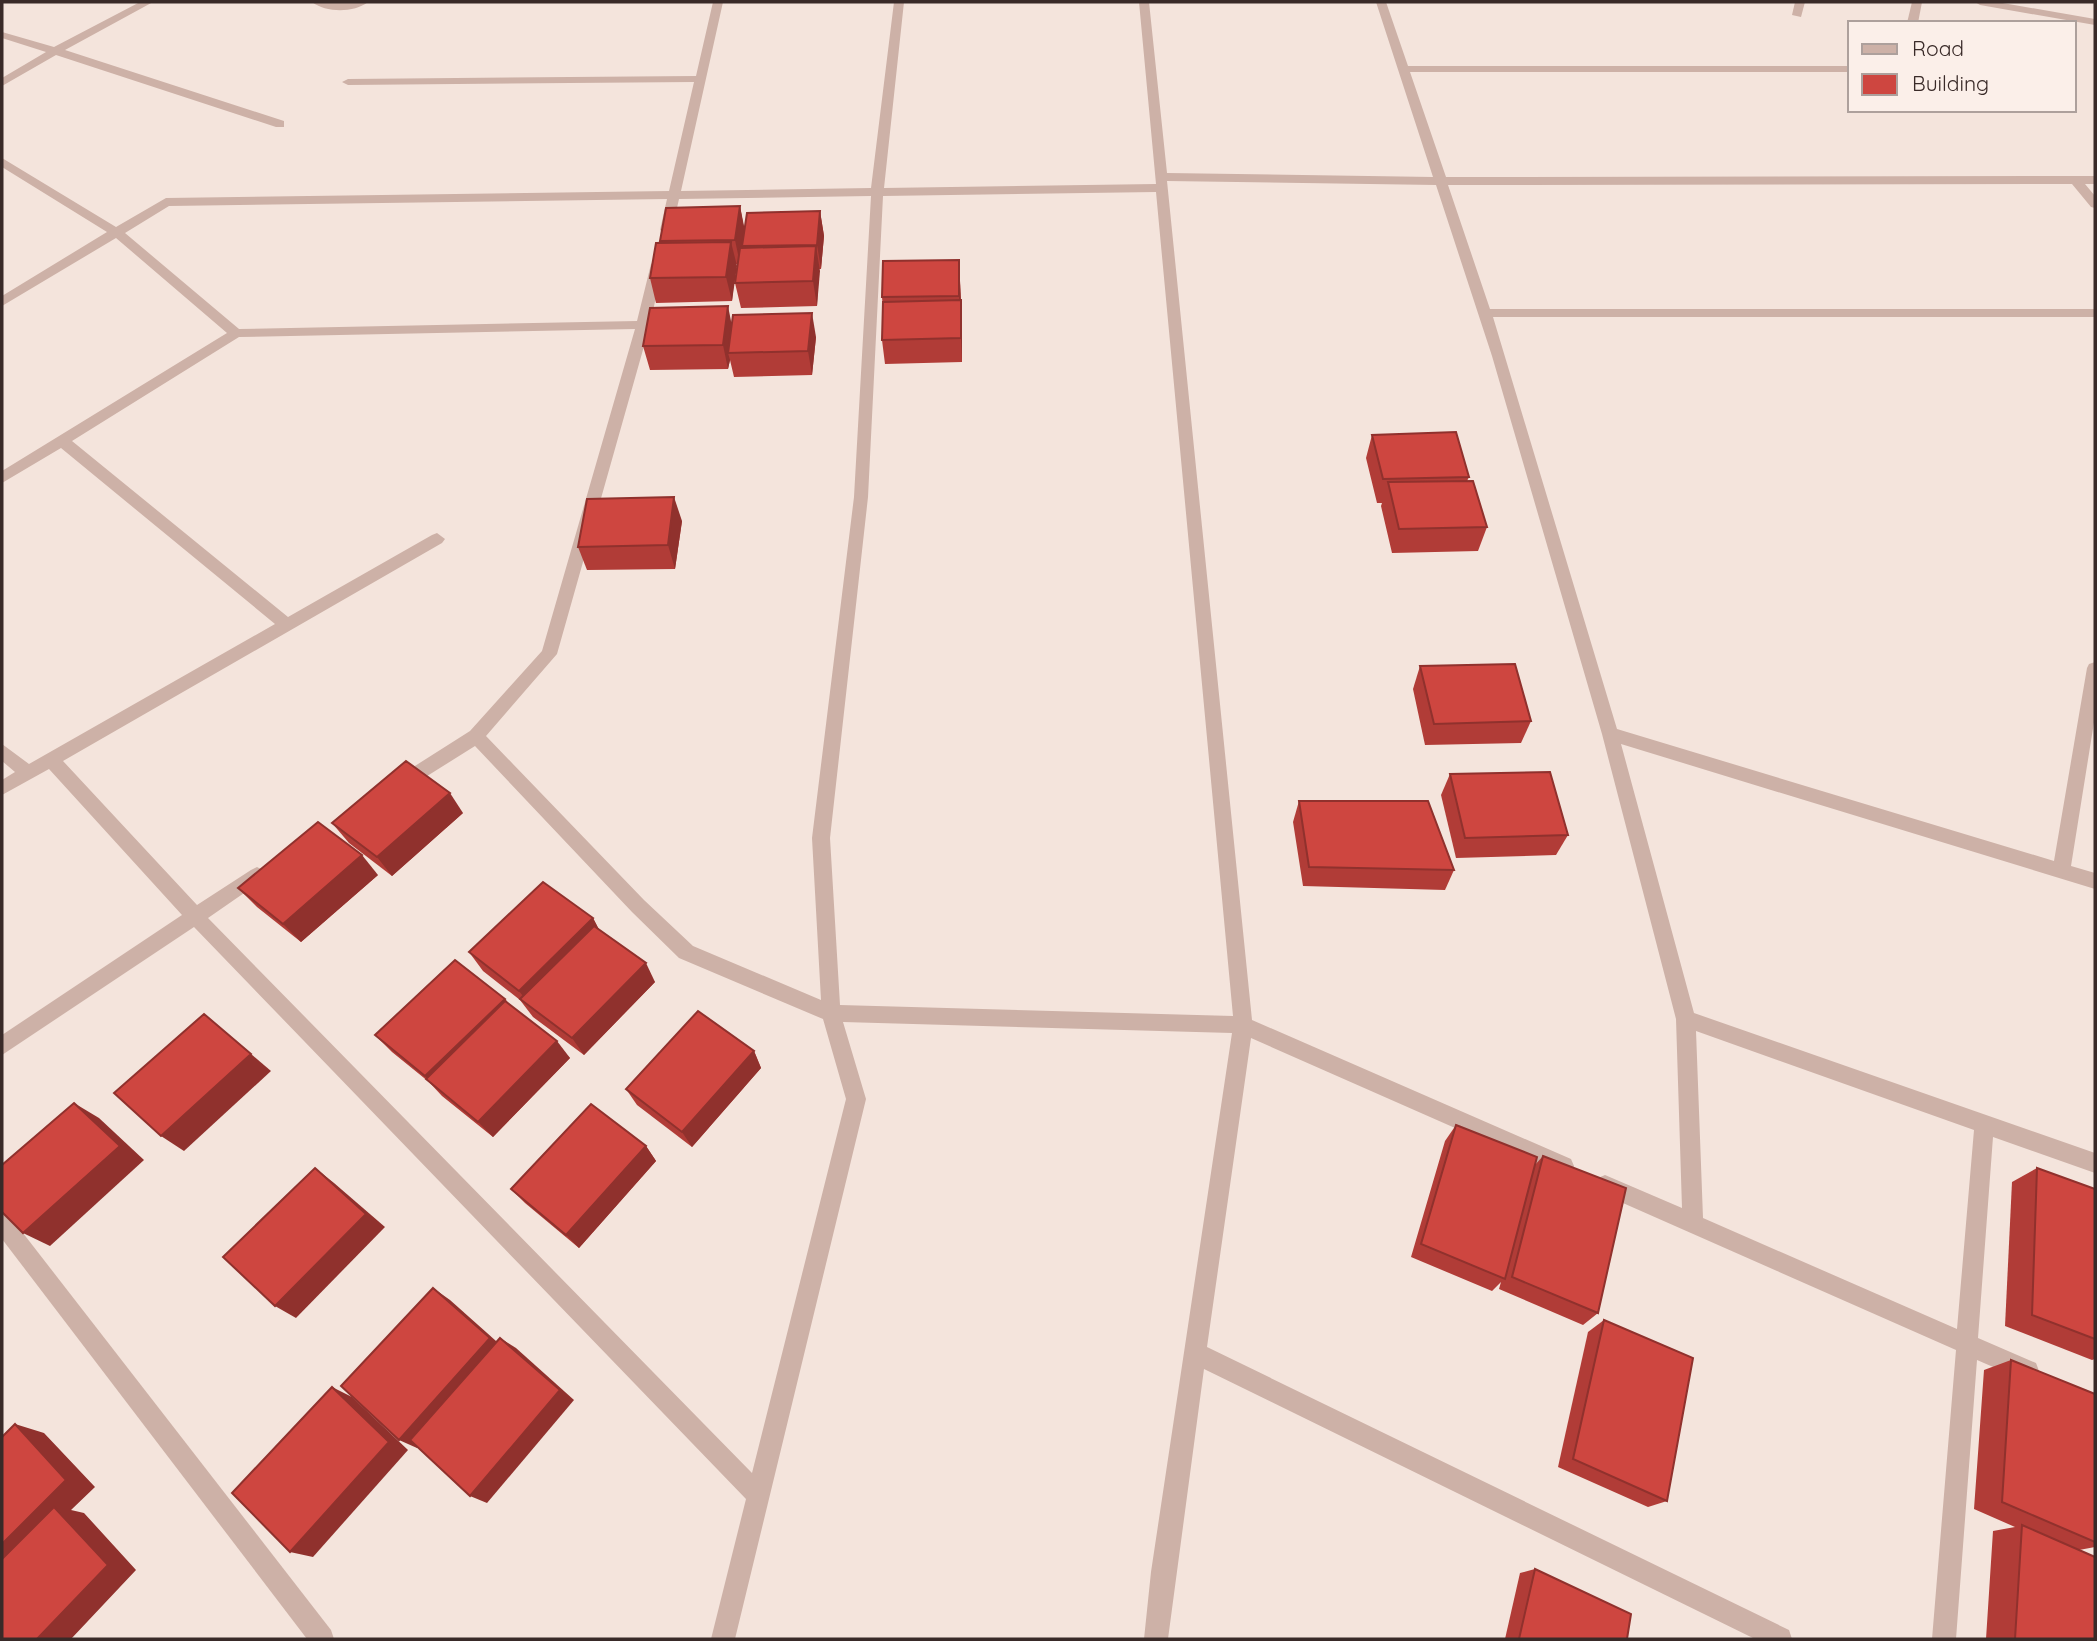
<svg xmlns="http://www.w3.org/2000/svg" width="2097" height="1641" viewBox="0 0 2097 1641" font-family="Quicksand,sans-serif">
<style>
.lines{fill:none;stroke-linecap:round;stroke-linejoin:round}
.minor{fill:#cdb1a7;fill-rule:evenodd}
.wall{fill:#b13c37}
.shaded-wall{fill:#90312d}
.building{fill:#ce4640;stroke:#90312d;stroke-width:2}
</style>
<rect width="100%" height="100%" fill="#f4e4dc"/>
<g class="lines">
<g class="minor">
<polygon points="140,2 153,2 65,50 284,121 284,127 276,127 56,55 2,86 2,78 46,52 2,38 2,32 54,47"/>
<path d="M312,2H368C354,13 326,13 312,2Z"/>
<path d="M713,2H723L681,191L871,188L894,2H904L884,188L1156,184L1139,2H1149L1167,173L1433,177L1376,2H1386L1408,66H1850V72H1410L1446,177L2095,176V184H2085L2095,196V208L2091,207L2072,184L1448,185L1490,309H2095V317H1493L1617,729L2054,861L2087,668L2089,664L2095,662V716L2071,866L2095,873V889L1621,744L1694,1013L2095,1153V1173L1993,1137L1978,1338L2036,1363L2039,1371L2036,1379L2028,1382L1977,1360L1956,1639H1932L1956,1350L1598,1192L1595,1185L1598,1178L1605,1175L1682,1208L1676,1019L1602,734L1492,356L1436,185L1167,181L1252,1020L1571,1159L1574,1166L1571,1173L1564,1176L1251,1038L1207,1347L1789,1630L1792,1639H1755L1204,1369L1168,1639H1144L1151,1572L1232,1033L843,1022L866,1099L735,1639H711L746,1499L194,927L2,1055V1035L182,915L49,769L2,795V780L15,772L2,761V744L29,764L275,624L61,448L2,483V471L227,333L116,238L2,306V296L107,232L2,167V158L116,227L166,198L669,191L694,82L348,85L342,82L348,79L696,76ZM1156,192L1233,1016L840,1005L830,838L868,497L883,196ZM871,196L854,497L812,838L821,1000L693,946L644,900L486,736L557,654L650,325L663,264L662,261L657,260L651,264L637,321L239,329L125,233L169,206L667,199L660,230L666,234L672,230L679,199ZM635,329L542,651L470,731L396,778L393,783L396,788H408L475,746L632,912L679,958L823,1019L846,1099L752,1473L208,918L263,880L266,875L263,870L257,867L251,870L197,905L63,761L442,543L445,539L437,533L432,535L288,617L72,441L239,337ZM1696,1031L1974,1130L1957,1329L1703,1218Z"/>
<polygon points="1795,2 1805,2 1801,17 1792,15"/>
<polygon points="1912,2 1922,2 1918,23 1907,23"/>
<polygon points="1975,2 1997,2 2095,19 2095,25 1980,5"/>
<polygon points="2,1212 9,1215 331,1630 334,1639 307,1639 2,1239"/>
</g>
</g>
<g class="wall">
<polygon points="740,206 744,229 820,211 824,236 821,269 819,269 817,306 741,308 735,283 738,264 736,264 732,301 656,303 650,278 661,243 660,241"/>
<polygon points="959,260 962,324 962,362 885,364 882,340 883,309 882,297"/>
<polygon points="732,324 816,337 812,375 734,377 730,360 728,369 650,370 643,346"/>
<polygon points="1372,435 1469,477 1467,481 1487,527 1478,551 1392,553 1381,506 1382,503 1377,503 1366,458"/>
<polygon points="682,521 675,569 587,570 578,547"/>
<polygon points="1420,666 1531,721 1521,743 1425,745 1413,689"/>
<polygon points="1450,774 1568,835 1556,855 1456,858 1441,795"/>
<polygon points="1299,801 1454,870 1445,890 1303,886 1293,822"/>
<polygon points="463,813 392,876 349,843 332,823"/>
<polygon points="378,875 301,942 257,907 238,888"/>
<polygon points="593,918 599,930 655,982 584,1055 533,1017 520,1000 483,971 469,952"/>
<polygon points="505,999 510,1005 570,1058 493,1137 442,1096 429,1082 392,1052 375,1035"/>
<polygon points="754,1051 761,1068 692,1147 637,1105 626,1089"/>
<polygon points="1456,1125 1534,1166 1543,1156 1598,1313 1583,1325 1499,1289 1501,1282 1492,1291 1411,1257 1445,1141"/>
<polygon points="646,1146 656,1161 579,1248 525,1203 511,1189"/>
<polygon points="2037,1168 2095,1189 2095,1359 2092,1360 2005,1326 2012,1182"/>
<polygon points="1604,1320 1667,1501 1648,1507 1558,1467 1588,1332"/>
<polygon points="2011,1360 2095,1394 2095,1547 2079,1550 2095,1639 1986,1639 1993,1531 2015,1527 1974,1509 1984,1370"/>
<polygon points="1535,1569 1627,1639 1505,1639 1520,1573"/>
</g>
<g class="shaded-wall">
<polygon points="740,206 745,231 740,264 735,240"/>
<polygon points="820,211 824,236 821,269 817,245"/>
<polygon points="731,242 737,266 732,301 726,277"/>
<polygon points="816,246 820,271 817,306 813,281"/>
<polygon points="959,260 962,324 962,362 959,296"/>
<polygon points="728,306 733,331 728,353 730,360 728,369 723,345"/>
<polygon points="812,313 816,337 812,375 808,351"/>
<polygon points="674,497 682,521 675,569 668,545"/>
<polygon points="450,793 463,813 392,876 377,857"/>
<polygon points="362,855 378,875 301,942 283,924"/>
<polygon points="593,918 603,937 532,1008 519,991"/>
<polygon points="646,963 655,982 584,1055 572,1038"/>
<polygon points="505,999 518,1016 441,1092 425,1076"/>
<polygon points="204,1014 271,1071 184,1151 161,1136"/>
<polygon points="557,1041 570,1058 493,1137 478,1122"/>
<polygon points="754,1051 761,1068 692,1147 682,1132"/>
<polygon points="74,1103 99,1118 144,1160 50,1246 23,1233"/>
<polygon points="646,1146 656,1161 579,1248 566,1235"/>
<polygon points="315,1168 334,1183 385,1227 296,1318 275,1306"/>
<polygon points="433,1288 450,1300 505,1349 417,1448 399,1440"/>
<polygon points="500,1338 516,1348 574,1400 487,1503 470,1496"/>
<polygon points="332,1387 352,1397 408,1450 313,1557 290,1552"/>
<polygon points="15,1424 44,1433 95,1487 71,1510 84,1513 136,1570 71,1639 37,1639 2,1581 2,1544"/>
</g>
<g class="building">
<polygon points="740,206 735,240 660,241 666,208"/>
<polygon points="820,211 817,245 742,246 747,213"/>
<polygon points="731,242 726,277 650,278 656,243"/>
<polygon points="816,246 813,281 735,283 740,248"/>
<polygon points="959,260 959,296 882,297 883,261"/>
<polygon points="961,300 961,338 882,340 883,302"/>
<polygon points="728,306 723,345 643,346 650,308"/>
<polygon points="812,313 808,351 728,353 733,315"/>
<polygon points="1456,432 1469,477 1383,479 1372,435"/>
<polygon points="1473,481 1487,527 1399,529 1388,482"/>
<polygon points="674,497 668,545 578,547 587,499"/>
<polygon points="1515,664 1531,721 1434,724 1420,666"/>
<polygon points="406,761 450,793 377,857 332,823"/>
<polygon points="1550,772 1568,835 1465,838 1450,774"/>
<polygon points="1299,801 1428,801 1454,870 1309,867"/>
<polygon points="318,822 362,855 283,924 238,888"/>
<polygon points="543,882 593,918 519,991 469,952"/>
<polygon points="594,926 646,963 572,1038 520,999"/>
<polygon points="455,960 505,999 425,1076 375,1035"/>
<polygon points="505,1001 557,1041 478,1122 426,1079"/>
<polygon points="698,1011 754,1051 682,1132 626,1089"/>
<polygon points="204,1014 251,1054 161,1136 114,1093"/>
<polygon points="74,1103 120,1146 23,1233 2,1212 2,1165"/>
<polygon points="591,1104 646,1146 566,1235 511,1189"/>
<polygon points="1456,1125 1537,1157 1505,1279 1421,1244"/>
<polygon points="1543,1156 1626,1188 1598,1313 1512,1277"/>
<polygon points="315,1168 366,1214 275,1306 223,1257"/>
<polygon points="2037,1168 2095,1189 2095,1339 2032,1315"/>
<polygon points="433,1288 490,1338 399,1440 341,1386"/>
<polygon points="1604,1320 1693,1358 1667,1501 1573,1459"/>
<polygon points="500,1338 560,1390 470,1496 410,1440"/>
<polygon points="2011,1360 2095,1394 2095,1542 2002,1502"/>
<polygon points="332,1387 389,1442 290,1552 232,1493"/>
<polygon points="15,1424 66,1480 2,1544 2,1437"/>
<polygon points="54,1507 108,1565 37,1639 2,1639 2,1559"/>
<polygon points="2022,1525 2095,1557 2095,1639 2015,1639"/>
<polygon points="1535,1569 1631,1614 1627,1639 1519,1639"/>
</g>
<rect width="2097" height="1641" fill="none" stroke="#392a28" stroke-width="7"/>
<rect x="1848" y="21" width="228" height="91" fill="#fbefe9" stroke="#ada09c" stroke-width="2"/>
<rect x="1862" y="44" width="35" height="10" fill="#cdb1a7" stroke="#ada09c" stroke-width="2"/>
<text x="1912" y="56" font-size="21" fill="#392a28">Road</text>
<rect x="1862" y="74" width="35" height="21" fill="#ce4640" stroke="#ada09c" stroke-width="2"/>
<text x="1912" y="91" font-size="21" fill="#392a28">Building</text>
</svg>
